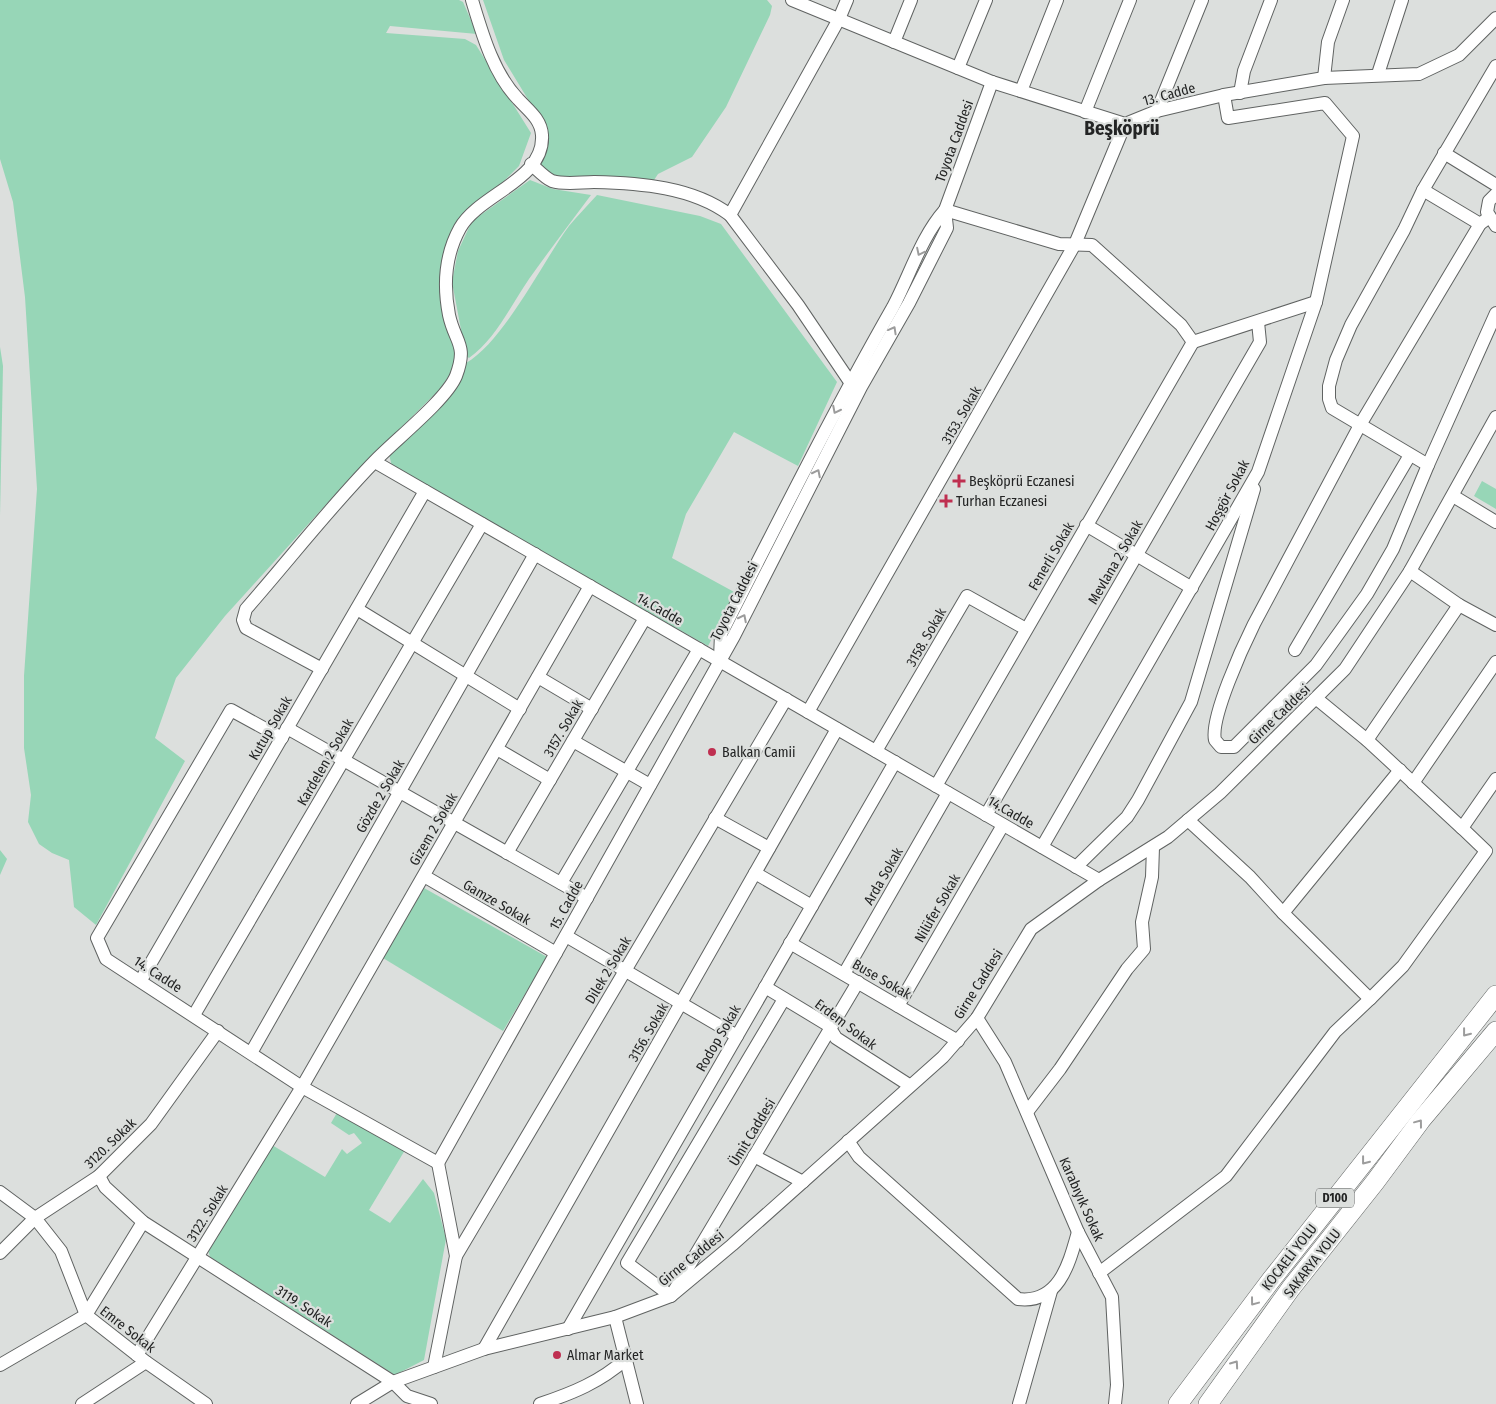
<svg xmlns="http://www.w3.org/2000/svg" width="1496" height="1404" viewBox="0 0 1496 1404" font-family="'Fira Sans Condensed',sans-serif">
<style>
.green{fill:#97d6b7}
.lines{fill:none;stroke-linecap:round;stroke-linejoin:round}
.minor-casing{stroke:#606362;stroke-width:14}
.highway-casing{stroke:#606362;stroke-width:20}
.minor{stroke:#fff;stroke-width:12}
.highway{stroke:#fff;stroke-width:19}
.oneway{stroke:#9c9c9c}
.poi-dot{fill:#bf2f50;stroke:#dcdfdd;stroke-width:2}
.labels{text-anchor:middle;stroke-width:4.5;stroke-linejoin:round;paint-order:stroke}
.shield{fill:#dcdfdd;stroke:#5a5c5c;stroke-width:1}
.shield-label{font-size:12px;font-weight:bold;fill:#232424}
.street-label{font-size:14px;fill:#232424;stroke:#dcdfdd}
.poi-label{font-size:14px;fill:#232424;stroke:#dcdfdd;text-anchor:start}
.district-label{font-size:19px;font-weight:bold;fill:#232424;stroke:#dcdfdd}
</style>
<rect width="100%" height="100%" fill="#dcdfdd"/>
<g class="green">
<polygon points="0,0 459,0 463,2 477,34 390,26 386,33 465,39 476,45 531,133 519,166 486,199 446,257 458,362 440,389 350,478 225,616 176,678 155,738 185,761 96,925 74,907 69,860 52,853 39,844 28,822 31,795 24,748 24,676 37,489 25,297 13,202 0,159"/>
<polygon points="483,0 767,0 772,6 770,15 726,107 692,157 658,174 648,189 537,174 543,124 504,60"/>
<path d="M530,180L553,189L591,195C570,223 549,251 529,279C511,305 495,340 469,358L466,356L452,282L458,251L472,221Z"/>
<path d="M597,195L700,216L721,224L837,382L798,466L734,432L686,514L672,558L736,593L708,646L392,467L389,454L466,363C504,341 542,263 569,226C578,215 588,205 597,195Z"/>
<polygon points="0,347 3,366 0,516"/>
<polygon points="1482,481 1496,489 1496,509 1474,496"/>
<polygon points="0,850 7,859 0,875"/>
<polygon points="424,888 547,957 503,1031 383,958"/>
<polygon points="338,1111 405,1150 369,1210 390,1223 423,1179 434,1193 446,1239 424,1360 395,1375 210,1257 208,1250 272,1145 325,1177 342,1149 347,1154 362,1143 354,1133 349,1135 331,1123"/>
</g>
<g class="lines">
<g class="minor-casing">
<g id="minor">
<polyline points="792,0 992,82 1125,124 1157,111 1224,95 1324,78 1419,74 1459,55 1496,18"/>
<polyline points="847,0 839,19 730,215 798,305 850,382 857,385"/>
<polyline points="894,42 911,0"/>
<polyline points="958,68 986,0"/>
<polyline points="1378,74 1402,0"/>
<polyline points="1324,78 1328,42 1343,0"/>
<polyline points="1021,91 1057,0"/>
<polyline points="1240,93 1244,71 1271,0"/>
<polyline points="1157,111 1202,0"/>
<polyline points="1085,112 1130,0"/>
<polyline points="1444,153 1496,185"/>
<path d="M531,164C538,170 544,177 552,181C565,185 581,182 594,182C640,183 693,187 730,215"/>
<polyline points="1423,190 1480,224"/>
<polyline points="1496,194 1489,201 1487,212 1496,226"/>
<polyline points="945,210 1059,244 1092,245 1181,325 1193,342 1316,302"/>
<path d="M1488,218L1480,224L1360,425L1254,624C1243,646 1210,718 1215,740L1221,747H1234L1316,665L1367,594L1393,549L1428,465L1496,313"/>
<polyline points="375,462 1099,880"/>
<polyline points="1428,465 1332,408 1329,399 1329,386 1336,360 1351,325 1404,230 1423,190 1496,66"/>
<polyline points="1453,496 1496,522"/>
<polyline points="1086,525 1192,588"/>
<polyline points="1410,571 1459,605 1496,625"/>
<polyline points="357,609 520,709"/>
<polyline points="1295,650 1410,455"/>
<path d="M720,658L721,634C777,524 832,414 893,307C910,275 921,237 945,210L992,82"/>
<path d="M322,669L246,628L243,620L246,609C289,560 330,507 375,461C395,440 446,400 456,376C468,344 455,343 449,315C443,284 445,255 460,228C479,194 545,180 542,135C541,119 528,110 518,99C493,73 482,33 472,0"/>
<polyline points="538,677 592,709"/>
<polyline points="1317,699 1367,740 1462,828 1496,779"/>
<polyline points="808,712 1075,244 1125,124"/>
<polyline points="287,728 587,898"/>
<polyline points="282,738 231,710 97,938 106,959 302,1087 438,1163"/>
<polyline points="1367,740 1459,605"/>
<polyline points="573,741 650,785"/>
<polyline points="497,749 550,780"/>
<polyline points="876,751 967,596 1026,629"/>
<polyline points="1400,770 1283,913 1370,999 1403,966 1486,851 1462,828"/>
<polyline points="1413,783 1496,662"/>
<polyline points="936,786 1193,342"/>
<polyline points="986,815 1260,342 1258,322"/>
<polyline points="715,818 769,848"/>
<polyline points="1188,820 1250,877 1283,913"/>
<polyline points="1042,847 1258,472 1316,302 1353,136 1325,103 1228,118 1224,95"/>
<polyline points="507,853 645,618"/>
<polyline points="1076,867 1127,817 1138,800 1191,702 1254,489"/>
<polyline points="755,873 812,906"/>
<polyline points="424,876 556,953"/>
<polyline points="561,883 699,649"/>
<polyline points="566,936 737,1036"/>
<polyline points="790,943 958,1041"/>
<polyline points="844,974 948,793"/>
<polyline points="141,980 425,491"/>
<polyline points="765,987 828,1025 836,1038 909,1085"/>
<polyline points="784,999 627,1263 671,1296 858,982"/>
<polyline points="898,1006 1003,825"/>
<polyline points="194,1015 482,524"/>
<polyline points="977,1018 1005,1062 1078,1232 1112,1297 1117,1385 1115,1404"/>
<polyline points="251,1053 535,554"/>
<polyline points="1027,1112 1060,1069 1127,969 1144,949 1142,922 1152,877 1153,847"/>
<path d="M848,1141L859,1157L1018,1299C1059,1304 1069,1264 1078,1232"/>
<polyline points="754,1156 803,1182"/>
<polyline points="438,1163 734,636 861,387 909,303 947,228 945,210"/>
<polyline points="99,1176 105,1187 143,1222 393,1382 407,1396 431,1404"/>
<polyline points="0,1192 35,1218 61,1251 86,1315 146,1362 206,1404"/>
<polyline points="0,1253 35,1218 99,1176 151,1124 218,1031"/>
<polyline points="456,1256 786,699"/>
<polyline points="1099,1273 1226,1176 1335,1032 1370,999"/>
<polyline points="615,1317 637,1404"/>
<polyline points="568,1329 895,762"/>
<polyline points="484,1349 837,729"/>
<polyline points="137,1355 302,1087 590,586"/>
<polyline points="0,1365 86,1315 143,1222"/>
<polyline points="434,1367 456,1256 438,1163"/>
<polyline points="82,1404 146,1362"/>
<polyline points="357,1404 393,1382 484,1349 615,1317 671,1296 732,1245 943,1057 977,1018 1031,929 1099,880 1168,837 1220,793 1345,669 1410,571 1496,417"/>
<path d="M540,1404C573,1393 600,1382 626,1359"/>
<polyline points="1019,1404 1051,1291"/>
</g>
</g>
<g class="highway-casing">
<g id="highway">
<polyline points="1178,1404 1271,1280 1496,995"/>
<polyline points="1208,1404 1291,1288 1375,1182 1421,1120 1496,1031"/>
</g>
</g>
<use href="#minor" class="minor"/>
<use href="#highway" class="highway"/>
</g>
<defs><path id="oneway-chevron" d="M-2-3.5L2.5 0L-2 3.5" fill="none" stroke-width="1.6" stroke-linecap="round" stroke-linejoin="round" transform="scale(1.25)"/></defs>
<g class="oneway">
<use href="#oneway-chevron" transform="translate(920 252) rotate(116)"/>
<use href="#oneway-chevron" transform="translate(893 330) rotate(-61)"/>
<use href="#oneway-chevron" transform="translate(836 410) rotate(117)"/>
<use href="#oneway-chevron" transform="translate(817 473) rotate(-63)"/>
<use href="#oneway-chevron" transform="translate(743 618) rotate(-63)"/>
<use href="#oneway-chevron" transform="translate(1466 1033) rotate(128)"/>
<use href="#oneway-chevron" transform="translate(1419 1123) rotate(-53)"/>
<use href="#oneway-chevron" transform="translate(1365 1161) rotate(128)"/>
<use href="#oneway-chevron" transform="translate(1254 1302) rotate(127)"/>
<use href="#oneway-chevron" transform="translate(1235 1364) rotate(-55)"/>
</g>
<g class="poi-dot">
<path d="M956.5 473.5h5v5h5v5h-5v5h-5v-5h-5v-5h5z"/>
<path d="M943.5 493.5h5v5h5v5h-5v5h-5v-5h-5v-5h5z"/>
<circle cx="712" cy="752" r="5"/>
<circle cx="557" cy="1355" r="5"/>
</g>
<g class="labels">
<rect class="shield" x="1316" y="1188.5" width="38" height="19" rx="4"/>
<g class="shield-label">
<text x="1335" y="1202">D100</text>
</g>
<g class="street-label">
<text transform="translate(1169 94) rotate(-15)" y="5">13. Cadde</text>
<text transform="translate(954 141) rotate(-70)" y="5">Toyota Caddesi</text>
<text transform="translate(961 415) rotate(-60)" y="5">3153. Sokak</text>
<text transform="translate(1227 495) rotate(-62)" y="5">Hoşgör Sokak</text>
<text transform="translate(1051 556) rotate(-60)" y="5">Fenerli Sokak</text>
<text transform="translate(1115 562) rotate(-60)" y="5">Mevlana 2 Sokak</text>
<text transform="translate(734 601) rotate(-63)" y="5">Toyota Caddesi</text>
<text transform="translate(660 609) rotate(30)" y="5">14.Cadde</text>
<text transform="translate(926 637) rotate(-60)" y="5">3158. Sokak</text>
<text transform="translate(1279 714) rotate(-44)" y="5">Girne Caddesi</text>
<text transform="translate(270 728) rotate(-60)" y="5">Kutup Sokak</text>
<text transform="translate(563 728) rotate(-60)" y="5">3157. Sokak</text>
<text transform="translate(325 762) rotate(-60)" y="5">Kardelen 2 Sokak</text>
<text transform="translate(380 796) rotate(-60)" y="5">Gözde 2 Sokak</text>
<text transform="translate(1011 812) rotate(30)" y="5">14.Cadde</text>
<text transform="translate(433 829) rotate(-60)" y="5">Gizem 2 Sokak</text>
<text transform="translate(883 876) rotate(-60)" y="5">Arda Sokak</text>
<text transform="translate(497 902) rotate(30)" y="5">Gamze Sokak</text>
<text transform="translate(566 905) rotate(-61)" y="5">15. Cadde</text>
<text transform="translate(937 908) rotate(-60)" y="5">Nilüfer Sokak</text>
<text transform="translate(608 970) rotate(-59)" y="5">Dilek 2 Sokak</text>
<text transform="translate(158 974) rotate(33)" y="5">14. Cadde</text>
<text transform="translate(882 979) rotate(30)" y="5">Buse Sokak</text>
<text transform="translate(978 984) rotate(-58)" y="5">Girne Caddesi</text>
<text transform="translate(846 1024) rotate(37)" y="5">Erdem Sokak</text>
<text transform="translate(648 1032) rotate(-60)" y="5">3156. Sokak</text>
<text transform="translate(718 1038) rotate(-60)" y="5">Rodop Sokak</text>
<text transform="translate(752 1132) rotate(-59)" y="5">Ümit Caddesi</text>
<text transform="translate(110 1143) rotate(-44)" y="5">3120. Sokak</text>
<text transform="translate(1082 1199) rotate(66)" y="5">Karabıyık Sokak</text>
<text transform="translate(207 1213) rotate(-58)" y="5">3122. Sokak</text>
<text transform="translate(1289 1257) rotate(-52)" y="5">KOCAELİ YOLU</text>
<text transform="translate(691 1258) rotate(-39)" y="5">Girne Caddesi</text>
<text transform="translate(1312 1263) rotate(-52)" y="5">SAKARYA YOLU</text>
<text transform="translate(304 1306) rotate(33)" y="5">3119. Sokak</text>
<text transform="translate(128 1329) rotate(38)" y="5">Emre Sokak</text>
</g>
<g class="poi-label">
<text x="969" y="486">Beşköprü Eczanesi</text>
<text x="956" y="506">Turhan Eczanesi</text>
<text x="722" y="757">Balkan Camii</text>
<text x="567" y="1360">Almar Market</text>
</g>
<g class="district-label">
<text x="1122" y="135">Beşköprü</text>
</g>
</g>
</svg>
